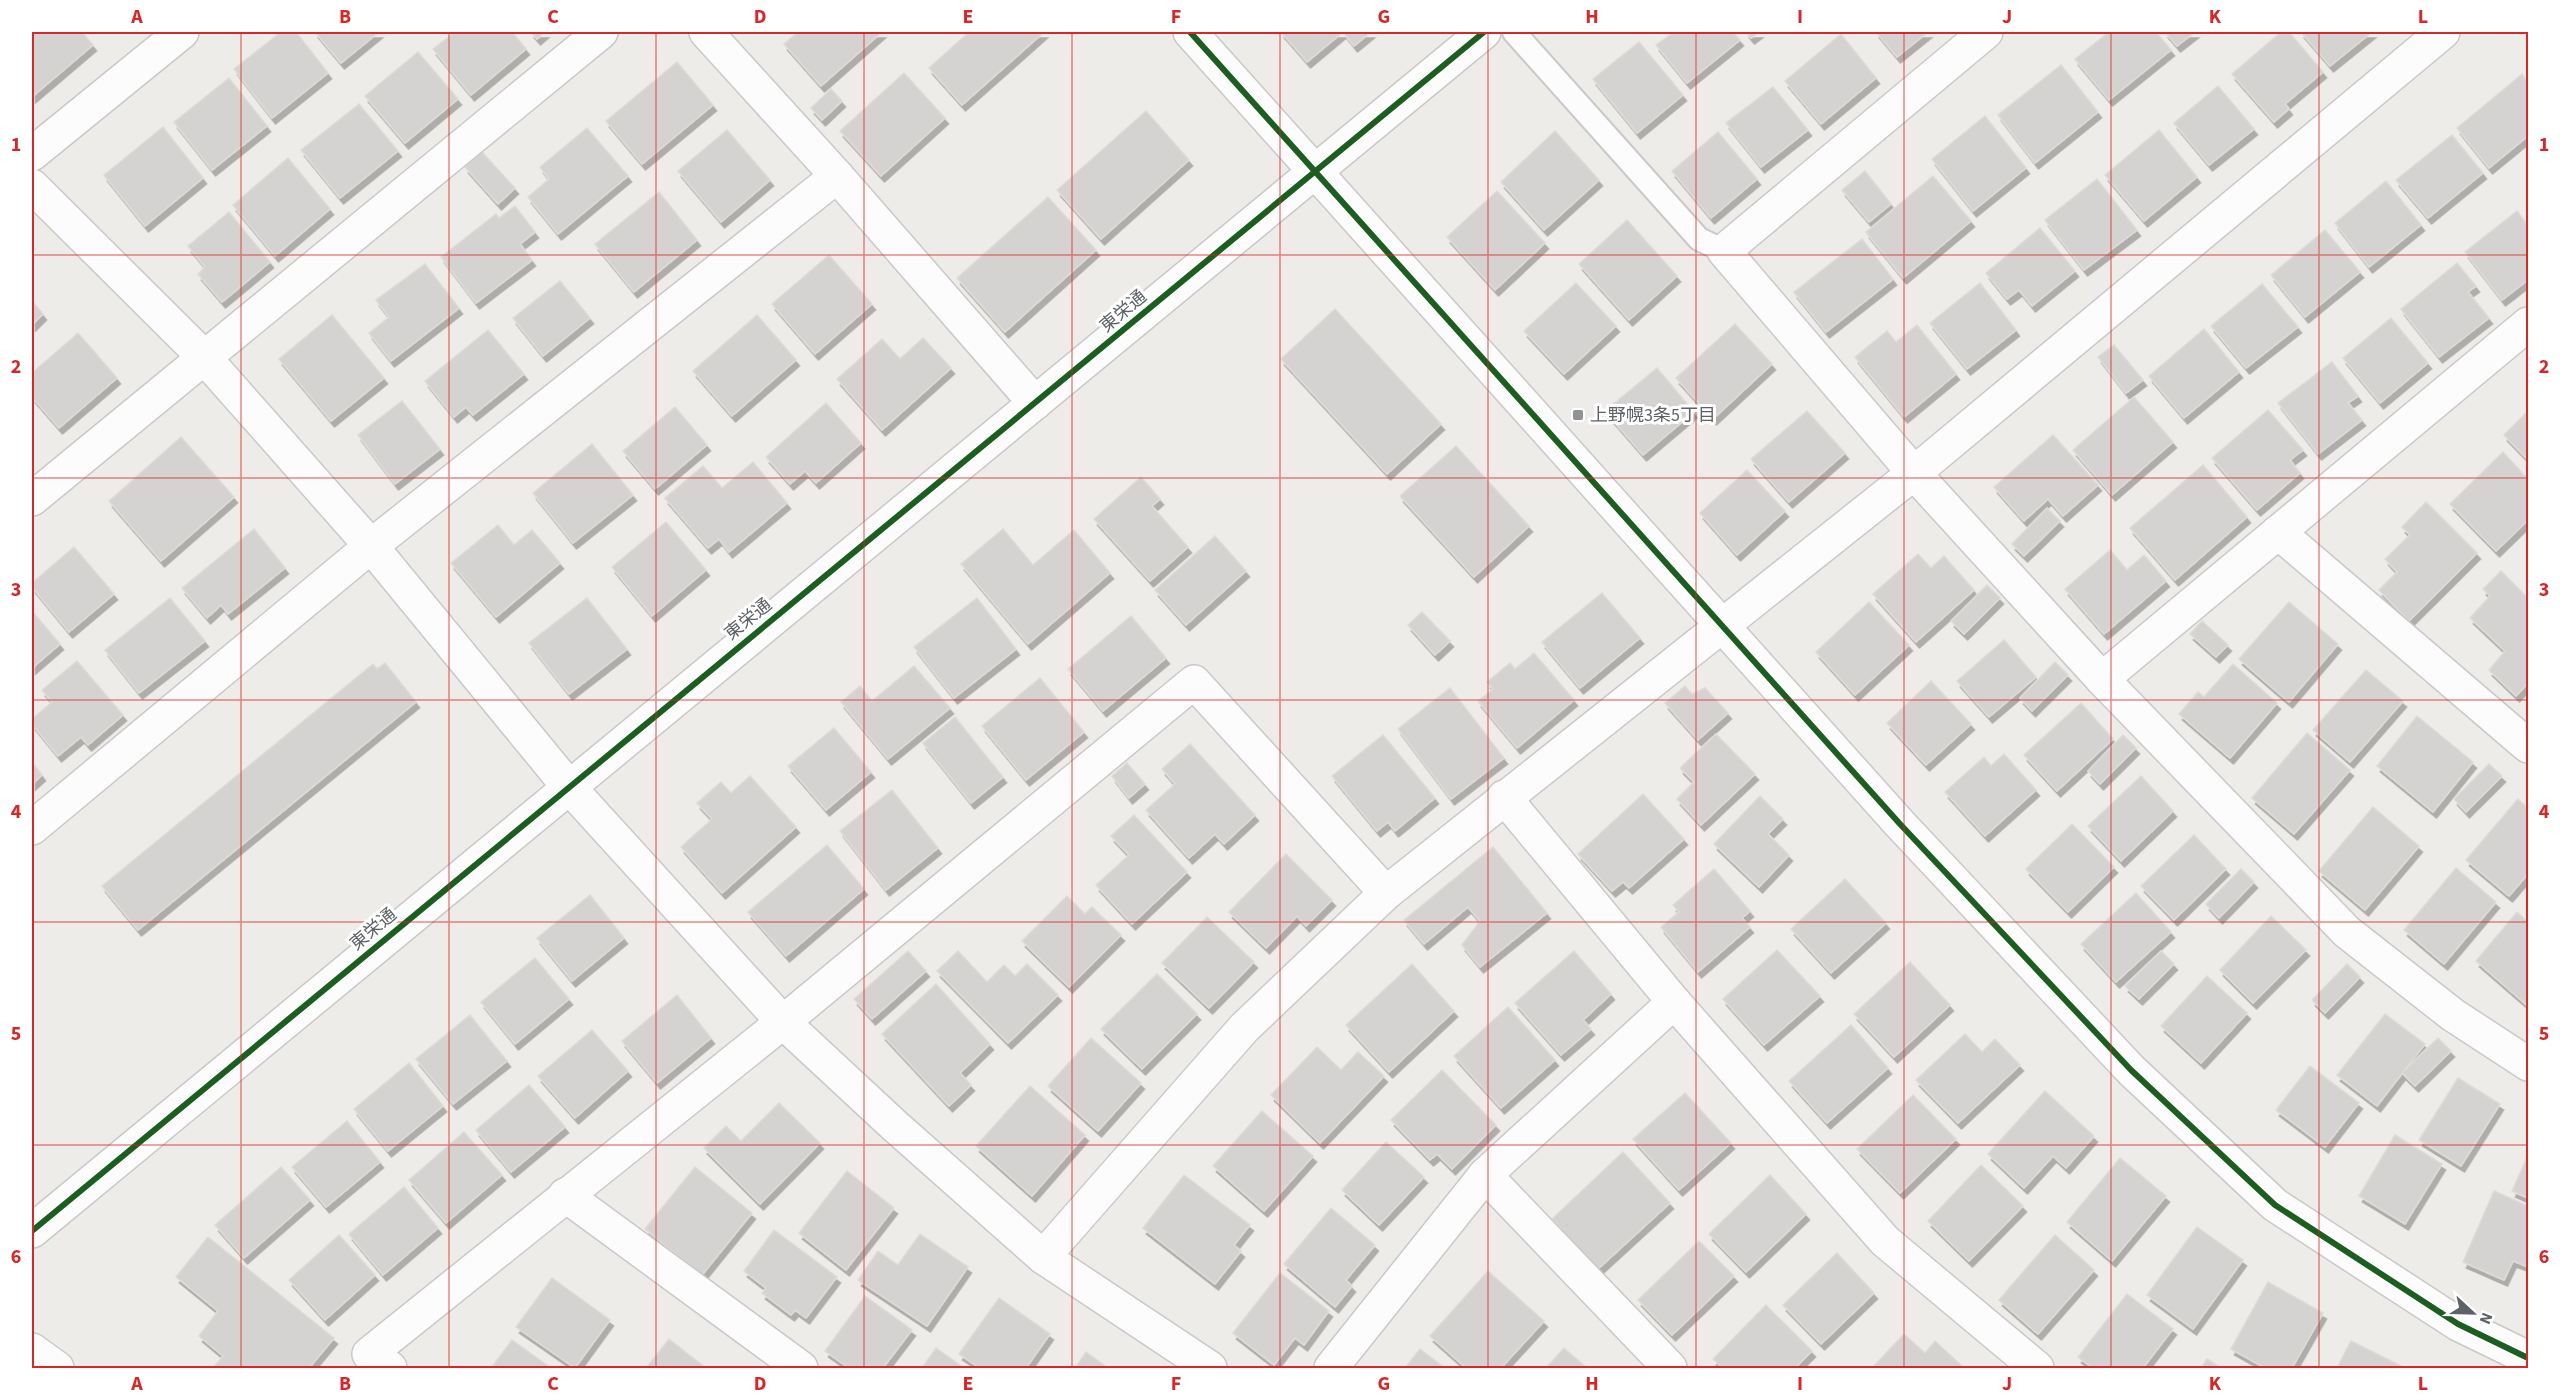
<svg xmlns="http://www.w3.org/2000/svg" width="2560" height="1400" viewBox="0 0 2560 1400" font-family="'Source Sans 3','Noto Sans JP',sans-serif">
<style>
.building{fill:#d5d3d1;stroke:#dedbd6;stroke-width:1.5;filter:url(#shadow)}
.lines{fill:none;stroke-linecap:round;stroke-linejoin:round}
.service-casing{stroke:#c9c9c9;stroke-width:26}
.minor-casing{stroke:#c9c9c9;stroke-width:36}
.tertiary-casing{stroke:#c9c9c9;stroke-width:36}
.service{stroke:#fcfcfc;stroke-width:22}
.minor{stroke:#fcfcfc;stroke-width:33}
.tertiary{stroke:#fcfcfc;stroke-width:33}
.cycleway-casing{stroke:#fff;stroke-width:10}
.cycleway{stroke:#1b5e20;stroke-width:6}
.grid{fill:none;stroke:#d62828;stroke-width:1.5;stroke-opacity:0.55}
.poi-dot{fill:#909294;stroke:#fff;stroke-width:2}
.labels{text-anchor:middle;stroke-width:6;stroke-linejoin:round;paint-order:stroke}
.street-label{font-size:18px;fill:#5d6267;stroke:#fff}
.poi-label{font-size:18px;fill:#5d6267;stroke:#fff;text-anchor:start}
.neatline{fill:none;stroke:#d62828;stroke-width:2}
.grid-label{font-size:20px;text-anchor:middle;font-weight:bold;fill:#d62828}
</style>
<defs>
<filter id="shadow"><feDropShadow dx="3.5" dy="6" stdDeviation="0" flood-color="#0004"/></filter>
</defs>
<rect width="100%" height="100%" fill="#eeece8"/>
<g class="building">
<polygon points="32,32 82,32 93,45 32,97"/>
<polygon points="281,32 296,32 328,73 272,118 234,69"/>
<polygon points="315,32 379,32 341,63"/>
<polygon points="455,32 512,32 526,49 471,95 433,49"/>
<polygon points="531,32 545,32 537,39"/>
<polygon points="798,32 882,32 821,86 784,44"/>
<polygon points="969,32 1044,32 962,105 929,68"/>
<polygon points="1281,32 1371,32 1354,46 1343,32 1307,62"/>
<polygon points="1674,32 1733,32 1740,40 1687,83 1656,45"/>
<polygon points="1746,32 1759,32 1751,38"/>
<polygon points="1876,32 1928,32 1897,57"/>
<polygon points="2109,32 2156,32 2171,50 2109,100 2075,59"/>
<polygon points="2165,32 2195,32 2177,46"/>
<polygon points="2281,32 2289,32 2323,72 2285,104 2289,109 2274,122 2232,74"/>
<polygon points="2301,32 2372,32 2330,66"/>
<polygon points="1841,34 1876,78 1821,124 1785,81"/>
<polygon points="1639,42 1683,95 1637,133 1593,79"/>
<polygon points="418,52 458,99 405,143 365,96"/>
<polygon points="677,62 713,105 642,164 606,121"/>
<polygon points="2061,65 2098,112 2035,163 1998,115"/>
<polygon points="904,73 945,118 881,176 840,131"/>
<polygon points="2522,74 2528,83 2528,136 2489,168 2457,128"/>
<polygon points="229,78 267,126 212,170 174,122"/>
<polygon points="2218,86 2254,129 2209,165 2174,123"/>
<polygon points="1773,87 1808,130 1761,167 1726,123"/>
<polygon points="831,89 842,101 822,120 811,108"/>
<polygon points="359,104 398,151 340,198 301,150"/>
<polygon points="1146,111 1189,160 1101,239 1057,190"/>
<polygon points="1985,116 2026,168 1973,211 1932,159"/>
<polygon points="163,127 203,178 145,226 104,175"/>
<polygon points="587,128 628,176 558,234 528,197 549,179 540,167"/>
<polygon points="727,130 770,180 721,222 678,171"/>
<polygon points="2159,130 2197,177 2144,221 2105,175"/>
<polygon points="1555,131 1599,180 1544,230 1501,182"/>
<polygon points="1718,132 1757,179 1711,218 1672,171"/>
<polygon points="2452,135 2483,173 2428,218 2396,180"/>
<polygon points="482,152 515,188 498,204 465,167"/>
<polygon points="288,158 330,209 275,256 233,205"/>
<polygon points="1865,171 1891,204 1869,222 1842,190"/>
<polygon points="1933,176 1971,221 1903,278 1866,232"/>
<polygon points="2097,179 2137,230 2084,270 2045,220"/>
<polygon points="2386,181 2421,225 2369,267 2335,223"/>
<polygon points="1497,191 1545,243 1495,290 1447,237"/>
<polygon points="659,192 697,240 634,292 595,244"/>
<polygon points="1048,197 1096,250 1005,332 957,278"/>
<polygon points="515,206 535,232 520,244 532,260 476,303 441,257 496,214 499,218"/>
<polygon points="2517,211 2528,225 2528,280 2502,300 2465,252"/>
<polygon points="229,212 270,262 222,302 198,274 205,267 188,246"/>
<polygon points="1627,220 1677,276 1629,320 1579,264"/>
<polygon points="2040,228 2075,271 2032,306 2019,290 2007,299 1986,273"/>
<polygon points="2325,230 2360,272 2305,317 2271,275"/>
<polygon points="1862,239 1893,279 1826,332 1794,292"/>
<polygon points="829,255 872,304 815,354 772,304"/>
<polygon points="2457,263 2476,286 2468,292 2489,318 2439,357 2401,309"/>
<polygon points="425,264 459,308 391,361 369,333 389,317 376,300"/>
<polygon points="560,281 590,318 543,356 513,318"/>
<polygon points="1576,283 1616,326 1564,374 1524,331"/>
<polygon points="1980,283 2016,330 1967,369 1930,323"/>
<polygon points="2262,284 2298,327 2246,368 2211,326"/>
<polygon points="32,301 43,314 32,325"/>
<polygon points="1335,309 1441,424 1387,474 1281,359"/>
<polygon points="332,315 384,378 331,421 279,359"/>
<polygon points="757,315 796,360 732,416 693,371"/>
<polygon points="2391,318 2428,363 2380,403 2343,358"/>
<polygon points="1735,324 1772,364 1713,419 1676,378"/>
<polygon points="1917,325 1956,374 1904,417 1855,357 1887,331 1896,342"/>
<polygon points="2204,329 2239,372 2184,418 2149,376"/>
<polygon points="488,330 524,374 473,415 466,407 454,417 425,381"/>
<polygon points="78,333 117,378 59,428 32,397 32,373"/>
<polygon points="923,338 951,368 882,430 837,379 882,339 900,359"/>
<polygon points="2114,345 2143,380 2126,393 2098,357"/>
<polygon points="2332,362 2358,396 2348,403 2362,420 2318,454 2278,403"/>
<polygon points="1657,368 1694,412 1643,455 1605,411"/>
<polygon points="2134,397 2173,442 2112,495 2073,450"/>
<polygon points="402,401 440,449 395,484 358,435"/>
<polygon points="826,403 861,443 816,483 805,471 790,484 766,457"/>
<polygon points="675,407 707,445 655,489 623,451"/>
<polygon points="2268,410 2303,450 2290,460 2300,473 2257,510 2212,458"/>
<polygon points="1807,411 1845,453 1789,502 1751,459"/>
<polygon points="2528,411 2528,460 2504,435"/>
<polygon points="2053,435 2098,485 2063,516 2048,499 2024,521 1994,487"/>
<polygon points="181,437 234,497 161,561 109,501"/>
<polygon points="592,444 633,495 573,543 533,493"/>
<polygon points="1456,446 1529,526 1474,577 1400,496"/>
<polygon points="2503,452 2528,479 2528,520 2496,551 2450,504"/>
<polygon points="753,462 787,503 729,552 719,539 708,548 665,498 703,466 722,488"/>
<polygon points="2203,465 2247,517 2175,580 2130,528"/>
<polygon points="1747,470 1785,511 1737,555 1700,513"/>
<polygon points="1141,477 1160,499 1152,506 1188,547 1150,581 1094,519"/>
<polygon points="2426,502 2477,553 2409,621 2379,590 2397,572 2385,559 2410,535 2402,527"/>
<polygon points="2047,508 2060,521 2024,556 2012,544"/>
<polygon points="666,522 706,570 652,616 612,567"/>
<polygon points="498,525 514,545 532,530 560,563 496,617 451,563"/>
<polygon points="254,529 285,568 228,614 221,605 207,618 182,588"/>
<polygon points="1003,529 1033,565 1074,530 1110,573 1028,644 961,564"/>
<polygon points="1215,536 1246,571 1186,625 1155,590"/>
<polygon points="74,547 114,594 69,632 32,587 32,583"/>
<polygon points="2110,550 2127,570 2144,555 2166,581 2104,634 2065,589"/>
<polygon points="1918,554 1931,568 1944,556 1974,590 1916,642 1873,594"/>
<polygon points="2501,571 2528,598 2528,683 2516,696 2489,670 2505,651 2470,618 2490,596 2483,589"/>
<polygon points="1987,585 2000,598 1964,634 1951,621"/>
<polygon points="1602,593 1640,638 1580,688 1542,642"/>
<polygon points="170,598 205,641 139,693 105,650"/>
<polygon points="587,598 627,649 569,694 529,643"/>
<polygon points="977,598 1016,649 954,698 914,647"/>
<polygon points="1869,602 1909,645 1855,695 1816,652"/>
<polygon points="2289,602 2338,644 2289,702 2239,659"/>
<polygon points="32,611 60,644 32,668"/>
<polygon points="1422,612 1450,641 1435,655 1408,625"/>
<polygon points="1131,616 1166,658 1103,711 1068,669"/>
<polygon points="2202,621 2228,645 2216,657 2190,634"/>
<polygon points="2004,640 2036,677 1989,717 1957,681"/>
<polygon points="1534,653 1574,700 1517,748 1478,701 1493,689 1487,682 1510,663 1515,669"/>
<polygon points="77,661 123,715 88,745 81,737 58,756 32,724 32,719 52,702 42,690"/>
<polygon points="2055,662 2068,675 2032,711 2020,698"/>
<polygon points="385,663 416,702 138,930 102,886 373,664 377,669"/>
<polygon points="2233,664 2277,703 2230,758 2179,714 2198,692 2204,697"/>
<polygon points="914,666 950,708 888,759 841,702 860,686 872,701"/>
<polygon points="2366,670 2403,701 2350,762 2313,730"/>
<polygon points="1040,678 1084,732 1026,780 982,726"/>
<polygon points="1931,681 1971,724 1926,765 1887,723"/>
<polygon points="1685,686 1692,694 1705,688 1728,713 1698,740 1665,703"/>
<polygon points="1450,688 1504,758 1451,799 1398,729"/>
<polygon points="2081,703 2113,739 2057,791 2024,755"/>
<polygon points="2417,716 2473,762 2433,812 2377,766"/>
<polygon points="955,717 1003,777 971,803 923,743"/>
<polygon points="834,728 871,772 826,810 788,766"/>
<polygon points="2307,733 2350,770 2294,834 2252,798"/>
<polygon points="1716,734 1755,774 1701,825 1677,799 1694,782 1680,768"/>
<polygon points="1383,735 1435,798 1395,831 1388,822 1377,831 1332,776"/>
<polygon points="2123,735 2136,748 2100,784 2088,771"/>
<polygon points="1190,744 1255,815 1224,844 1215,834 1189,858 1146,810 1175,784 1162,769"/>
<polygon points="2004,754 2036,790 1985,836 1945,792 1984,757 1991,766"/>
<polygon points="32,762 42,775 32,784"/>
<polygon points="1127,763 1145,784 1129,798 1112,776"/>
<polygon points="2489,764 2502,776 2466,812 2454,799"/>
<polygon points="750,776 796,827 722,893 681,847 712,819 697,803 721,782 731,793"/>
<polygon points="2141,776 2173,811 2121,861 2088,826"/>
<polygon points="892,790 938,848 886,890 840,831"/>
<polygon points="1643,794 1684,839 1629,888 1623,882 1612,891 1578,854"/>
<polygon points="1760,796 1783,819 1768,834 1789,855 1759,887 1714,844"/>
<polygon points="2518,799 2528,808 2528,874 2509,896 2466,860"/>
<polygon points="2373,807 2419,846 2365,910 2319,871"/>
<polygon points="1134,815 1187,872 1132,924 1096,885 1129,855 1111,836"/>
<polygon points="2072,824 2114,867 2068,912 2026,869"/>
<polygon points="2194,835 2226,869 2174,920 2141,886"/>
<polygon points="827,845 864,889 786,956 748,912"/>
<polygon points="1493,847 1547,913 1480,967 1462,945 1480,921 1468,907 1424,944 1404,920"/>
<polygon points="1286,854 1332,900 1306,926 1297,916 1266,948 1229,912"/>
<polygon points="2456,868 2496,902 2444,964 2404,930"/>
<polygon points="1714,869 1750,911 1742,918 1750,927 1698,972 1661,927 1679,912 1673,905"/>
<polygon points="2241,869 2254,882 2219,918 2206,904"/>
<polygon points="1845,879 1886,923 1831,973 1791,929"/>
<polygon points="2136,893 2171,932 2116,982 2081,944"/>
<polygon points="590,895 624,938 572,981 537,938"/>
<polygon points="1067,896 1085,914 1092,907 1121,935 1069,987 1022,941"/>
<polygon points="2517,912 2528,922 2528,1006 2476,961"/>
<polygon points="2271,916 2306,950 2253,1003 2220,970"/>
<polygon points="1207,917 1254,962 1209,1008 1162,963"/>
<polygon points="1777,950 1820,996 1764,1045 1723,999"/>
<polygon points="908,951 926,971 872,1019 854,999"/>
<polygon points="958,951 987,982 1004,965 1015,976 1027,964 1058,995 1008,1043 937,971"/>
<polygon points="1574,951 1611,994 1583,1020 1591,1029 1561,1055 1515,1003"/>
<polygon points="2161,951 2174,964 2139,999 2125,986"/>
<polygon points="535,958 569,999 515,1044 481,1002"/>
<polygon points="1910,962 1950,1005 1894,1057 1854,1014"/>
<polygon points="1412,964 1454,1011 1389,1072 1346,1025"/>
<polygon points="2347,964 2360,977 2325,1013 2312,1000"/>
<polygon points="1157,974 1197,1014 1142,1069 1101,1029"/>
<polygon points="2207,976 2247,1013 2201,1063 2161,1026"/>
<polygon points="936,984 990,1044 960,1073 971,1085 949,1106 882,1034"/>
<polygon points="677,995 711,1038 657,1083 622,1041"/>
<polygon points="1508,1007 1555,1060 1501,1108 1454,1056"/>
<polygon points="2385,1014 2425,1044 2377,1106 2337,1075"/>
<polygon points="470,1015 507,1061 453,1104 416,1059"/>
<polygon points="1851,1025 1888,1068 1827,1123 1789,1081"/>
<polygon points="592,1030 628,1071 575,1118 538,1076"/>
<polygon points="1965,1034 1982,1052 1995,1039 2020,1065 1958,1123 1916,1080"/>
<polygon points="1091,1038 1141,1083 1098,1131 1048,1086"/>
<polygon points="2438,1038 2451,1051 2415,1086 2402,1073"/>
<polygon points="1317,1047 1341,1070 1358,1052 1384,1076 1320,1143 1271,1095"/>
<polygon points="409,1063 443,1106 388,1151 354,1109"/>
<polygon points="2310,1066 2359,1103 2325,1147 2276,1110"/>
<polygon points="1442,1070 1496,1125 1452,1169 1437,1154 1430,1160 1391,1120"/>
<polygon points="2458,1078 2500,1104 2461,1166 2419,1140"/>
<polygon points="529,1085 565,1127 511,1172 476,1130"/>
<polygon points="1030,1086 1085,1135 1032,1196 976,1146"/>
<polygon points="2045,1091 2094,1136 2066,1168 2053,1156 2024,1188 1988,1154"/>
<polygon points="1685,1093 1731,1143 1679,1190 1633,1139"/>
<polygon points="1913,1095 1956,1139 1900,1193 1857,1149"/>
<polygon points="779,1103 820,1143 760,1204 704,1148 726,1126 741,1141"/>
<polygon points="1262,1111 1313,1156 1264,1211 1213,1166"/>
<polygon points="347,1121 380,1162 326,1207 292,1167"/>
<polygon points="464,1132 502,1175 446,1223 409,1180"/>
<polygon points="2395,1135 2442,1164 2405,1224 2359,1196"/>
<polygon points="1386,1142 1424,1177 1379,1225 1342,1190"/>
<polygon points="1623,1152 1670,1203 1598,1269 1552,1219"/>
<polygon points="2528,1155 2528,1198 2512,1191"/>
<polygon points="2120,1158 2166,1196 2112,1261 2067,1222"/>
<polygon points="1981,1165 2023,1206 1969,1261 1928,1221"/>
<polygon points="281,1167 310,1200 244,1258 215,1225"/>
<polygon points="695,1167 752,1213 702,1275 645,1229"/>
<polygon points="847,1171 894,1208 846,1270 799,1233"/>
<polygon points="1184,1175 1250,1225 1234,1245 1241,1251 1215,1284 1143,1228"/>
<polygon points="1770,1175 1806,1214 1746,1272 1709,1234"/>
<polygon points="404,1187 438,1228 383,1275 349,1234"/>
<polygon points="2494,1191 2528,1206 2528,1260 2526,1266 2513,1261 2504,1280 2463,1262"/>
<polygon points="1331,1208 1375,1245 1346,1280 1352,1286 1335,1307 1284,1264"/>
<polygon points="2197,1227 2243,1260 2193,1329 2147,1295"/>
<polygon points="774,1230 837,1277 806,1318 795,1310 791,1315 762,1293 766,1288 744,1271"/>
<polygon points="920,1234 968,1267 927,1326 858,1280 878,1251 898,1265"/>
<polygon points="339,1235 375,1275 325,1320 289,1280"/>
<polygon points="2055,1235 2094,1270 2038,1334 1999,1300"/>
<polygon points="208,1237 334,1338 309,1368 213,1368 223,1356 199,1336 218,1311 176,1277"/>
<polygon points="1699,1241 1734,1276 1672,1335 1638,1300"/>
<polygon points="1837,1253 1874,1293 1821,1344 1783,1305"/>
<polygon points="1488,1271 1544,1321 1501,1368 1466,1368 1430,1336"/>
<polygon points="1280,1273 1329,1311 1304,1345 1295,1338 1274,1365 1233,1333"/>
<polygon points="552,1278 610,1320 575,1368 516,1327"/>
<polygon points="2268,1282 2323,1313 2292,1368 2265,1368 2231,1349"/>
<polygon points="2127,1294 2173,1329 2143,1368 2093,1368 2078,1357"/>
<polygon points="865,1296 912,1330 883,1368 867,1366 849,1368 825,1351"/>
<polygon points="999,1298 1050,1334 1026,1368 980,1368 959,1354"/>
<polygon points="1766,1305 1812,1351 1795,1368 1723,1368 1713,1359"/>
<polygon points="1904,1334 1925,1353 1935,1341 1962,1366 1959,1368 1872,1368"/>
<polygon points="669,1339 706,1368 646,1368"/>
<polygon points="512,1340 551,1368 491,1368"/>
<polygon points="2351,1341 2405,1368 2337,1368"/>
<polygon points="936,1348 964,1368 922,1368"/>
<polygon points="1564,1348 1587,1368 1546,1368"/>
<polygon points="1420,1349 1445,1368 1405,1368"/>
<polygon points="1086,1352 1108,1368 1075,1368"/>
<polygon points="2207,1359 2221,1368 2201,1368"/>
</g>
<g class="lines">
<g class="service-casing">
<polyline id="service" points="1514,32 1699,239 1724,251"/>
</g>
<g class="minor-casing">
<g id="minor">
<polyline points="706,32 837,176 1035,403"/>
<polyline points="1986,32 1724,251 1914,473 2102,679 2347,932 2453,1015 2528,1064"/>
<polyline points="32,154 182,32"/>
<polyline points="32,186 203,356 371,546 568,786 783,1022 895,1126 1043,1257 1210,1368"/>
<polyline points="32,499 601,32"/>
<polyline points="2278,532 2528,746"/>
<polyline points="2102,679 2528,324"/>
<polyline points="1504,797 1674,1002 1885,1241 2037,1368"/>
<polyline points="32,828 371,546 837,176"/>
<polyline points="1485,1175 1670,1368"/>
<polyline points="565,1195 801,1368"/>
<polyline points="1043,1257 1244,1028 1386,893 1914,473 2443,32"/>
<polyline points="390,1368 369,1354 783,1022 1194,682 1386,893"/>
<polyline points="1331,1368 1485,1175 1674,1002"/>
</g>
</g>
<g class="tertiary-casing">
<g id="tertiary">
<polyline points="1190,32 1900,824 2131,1070 2275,1205 2458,1324 2528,1358"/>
<polyline points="32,1231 1484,32"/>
<polyline points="32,1350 57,1368"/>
</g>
</g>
<use href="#service" class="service"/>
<use href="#minor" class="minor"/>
<use href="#tertiary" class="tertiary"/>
<g class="cycleway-casing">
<g id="cycleway">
<polyline points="1190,32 1900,824 2131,1070 2275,1205 2458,1324 2528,1358"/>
<polyline points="32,1231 1484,32"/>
</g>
</g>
<use href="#cycleway" class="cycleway"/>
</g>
<path class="grid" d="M241,32V1368M449,32V1368M656,32V1368M864,32V1368M1072,32V1368M1280,32V1368M1488,32V1368M1696,32V1368M1904,32V1368M2111,32V1368M2319,32V1368M32,255H2528M32,478H2528M32,700H2528M32,922H2528M32,1145H2528"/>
<rect class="poi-dot" x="1572" y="409" width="12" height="12" rx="3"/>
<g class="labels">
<g class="street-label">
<text transform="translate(1123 311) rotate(-40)" y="6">東栄通</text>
<text transform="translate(748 619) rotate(-39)" y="6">東栄通</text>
<text transform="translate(373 929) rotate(-40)" y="6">東栄通</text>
</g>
<g class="poi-label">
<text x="1590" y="421">上野幌3条5丁目</text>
</g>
</g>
<rect width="2560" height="1400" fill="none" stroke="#ffffff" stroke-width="66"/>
<g transform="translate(2473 1313) rotate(112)" stroke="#ffffff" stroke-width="4.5" paint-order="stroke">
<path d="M0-4.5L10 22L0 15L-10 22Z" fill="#5d6267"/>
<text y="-9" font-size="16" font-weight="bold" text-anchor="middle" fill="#5d6267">N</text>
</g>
<rect x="33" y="33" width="2494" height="1334" class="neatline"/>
<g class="grid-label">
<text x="137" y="23">A</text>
<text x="345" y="23">B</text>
<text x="553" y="23">C</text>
<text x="760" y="23">D</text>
<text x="968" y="23">E</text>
<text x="1176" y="23">F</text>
<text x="1384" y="23">G</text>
<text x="1592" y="23">H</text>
<text x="1800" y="23">I</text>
<text x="2007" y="23">J</text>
<text x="2215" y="23">K</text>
<text x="2423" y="23">L</text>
<text x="16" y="151">1</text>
<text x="2544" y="151">1</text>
<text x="16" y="373">2</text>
<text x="2544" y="373">2</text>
<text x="16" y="596">3</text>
<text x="2544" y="596">3</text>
<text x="16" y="818">4</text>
<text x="2544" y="818">4</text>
<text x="16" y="1040">5</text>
<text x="2544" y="1040">5</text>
<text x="16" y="1263">6</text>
<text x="2544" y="1263">6</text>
<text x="137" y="1390">A</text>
<text x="345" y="1390">B</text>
<text x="553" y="1390">C</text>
<text x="760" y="1390">D</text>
<text x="968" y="1390">E</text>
<text x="1176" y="1390">F</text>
<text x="1384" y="1390">G</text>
<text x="1592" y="1390">H</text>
<text x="1800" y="1390">I</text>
<text x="2007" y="1390">J</text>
<text x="2215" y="1390">K</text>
<text x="2423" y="1390">L</text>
</g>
</svg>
